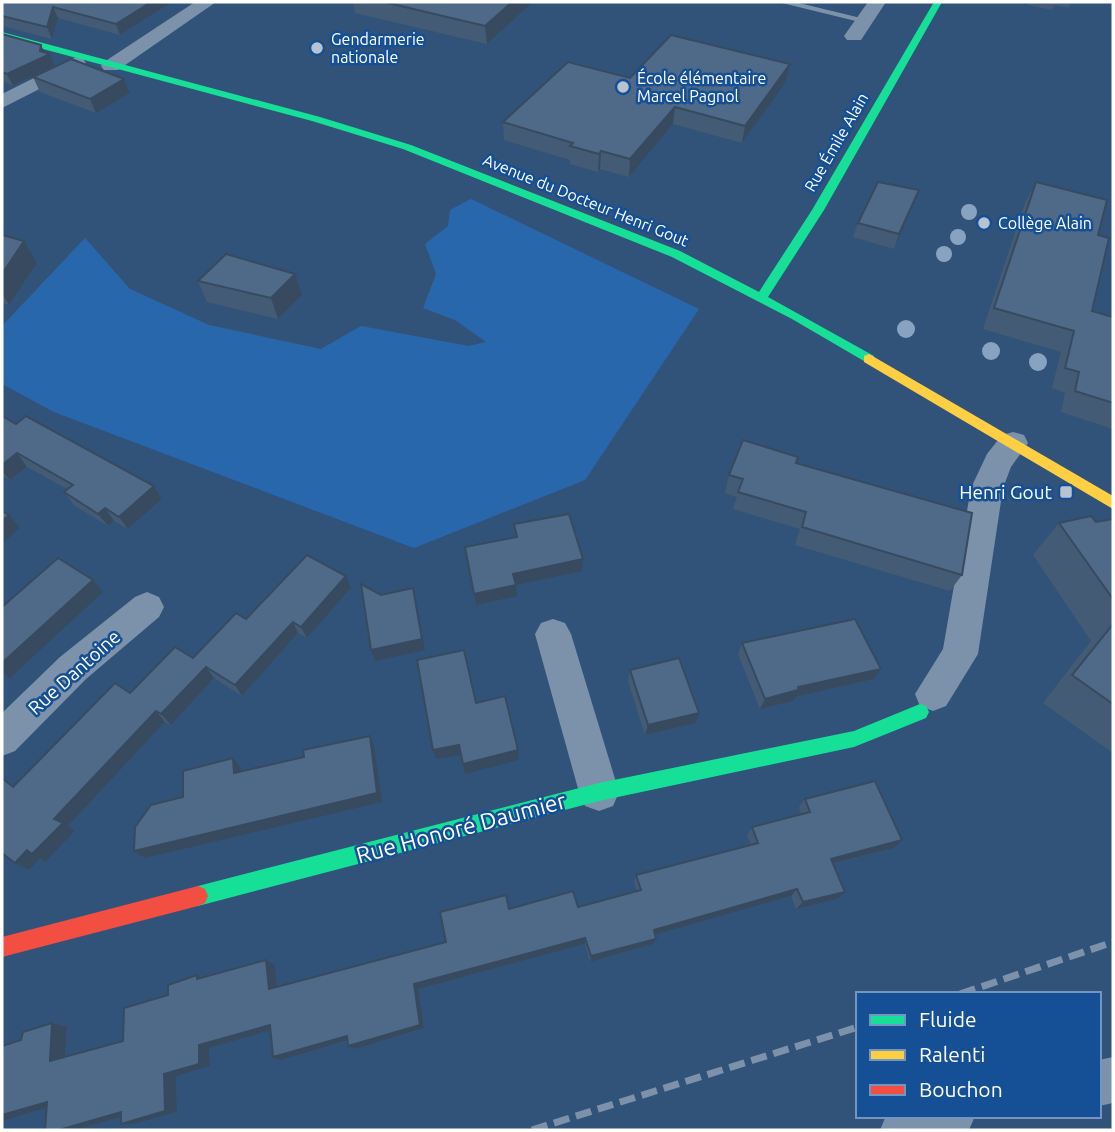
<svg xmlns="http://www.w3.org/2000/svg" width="1115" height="1132" viewBox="0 0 1115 1132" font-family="Ubuntu,sans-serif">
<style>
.green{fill:#2967ad}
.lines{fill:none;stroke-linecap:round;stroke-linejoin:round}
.lane{fill:#7c92ab;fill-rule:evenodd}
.street{fill:#7c92ab;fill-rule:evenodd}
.fast{fill:#16e098;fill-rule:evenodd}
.slow{fill:#ffcf43;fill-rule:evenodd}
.jam{fill:#f24e42;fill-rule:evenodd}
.rail{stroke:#7d92aa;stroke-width:7;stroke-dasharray:16 7;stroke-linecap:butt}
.tree{fill:#88a3c1}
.wall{fill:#445b75}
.shaded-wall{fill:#374a5f}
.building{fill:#4f6a88;stroke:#374a5f;stroke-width:2}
.poi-dot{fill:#b7c3d0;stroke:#155096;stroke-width:2.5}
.labels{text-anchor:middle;stroke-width:5;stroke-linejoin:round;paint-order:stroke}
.far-poi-label{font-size:16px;fill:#fff;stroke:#155096;text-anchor:start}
.far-street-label{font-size:16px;fill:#fff;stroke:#155096}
.poi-label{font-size:19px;fill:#fff;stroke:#155096;text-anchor:end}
.street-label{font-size:19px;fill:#fff;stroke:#155096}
.near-street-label{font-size:23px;fill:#fff;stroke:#155096}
</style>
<rect width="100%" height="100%" fill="#325379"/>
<polygon class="green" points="471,199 699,309 585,480 414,548 54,412 2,384 2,326 85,238 130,289 209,325 321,349 361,326 469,346 486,342 455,320 423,308 436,274 425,244 448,226 450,210"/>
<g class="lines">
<polygon class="lane" points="778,2 795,2 869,20 864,23"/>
<g class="street">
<polygon points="195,2 216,2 118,70 104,70 101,66 104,62"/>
<polygon points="868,2 886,2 861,40 847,40 844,36"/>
<polygon points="76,57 83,59 86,63 83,67 2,108 2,94"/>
<polygon points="1013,432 1024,435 1028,443 1011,467 1003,488 978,654 946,706 933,711 920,706 915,694 943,649 971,488 987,454 1002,435"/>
<polygon points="147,592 159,597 164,607 159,617 86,679 15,751 2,756 2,713 60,657 135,597"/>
<polygon points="553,619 565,623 571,634 619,792 613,806 599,811 585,806 579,792 535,634 541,623"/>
<polygon points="1113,1057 1113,1103 1099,1106 1099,1060"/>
<polygon points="886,1116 975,1116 969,1130 880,1130"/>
</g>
<g class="fast">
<polygon points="934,2 942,2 824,210 768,297 874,356 874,362 869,364 792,319 672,257 403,149 312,121 2,38 2,32 320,117 411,145 680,251 759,292 812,210"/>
<polygon points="920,704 926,706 929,712 926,718 854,747 599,801 198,906 191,903 188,896 191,889 198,886 599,783 854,731"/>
</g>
<polygon class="slow" points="869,354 1113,496 1113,509 864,362 864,356"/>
<polygon class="jam" points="198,886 205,889 208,896 205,903 198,906 2,957 2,937"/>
<g class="rail">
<polyline points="960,994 1113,942"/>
<polyline points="532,1130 858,1027"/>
</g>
</g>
<g class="tree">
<circle cx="969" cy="212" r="8"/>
<circle cx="958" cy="237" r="8"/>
<circle cx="944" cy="254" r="8"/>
<circle cx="906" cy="329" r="9"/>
<circle cx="991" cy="351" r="9"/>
<circle cx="1038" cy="362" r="9"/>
</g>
<g class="wall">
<polygon points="2,2 172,2 120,35 58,18 52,39 2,26"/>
<polygon points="353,2 533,2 487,44 355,13"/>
<polygon points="1028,2 1071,2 1069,8 1054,5 1052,10 1028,5"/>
<polygon points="2,34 50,54 55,65 13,86 2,81"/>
<polygon points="790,64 786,82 742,143 673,124 629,177 600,169 598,172 570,164 570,160 504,140 503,122 630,78"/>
<polygon points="33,77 124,79 130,93 96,113 40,92"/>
<polygon points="1036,182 1098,235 1092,311 1113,317 1113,429 1061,412 1065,393 1052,388 1061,352 983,329 1025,203"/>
<polygon points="919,190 894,249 853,237 858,223"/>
<polygon points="2,235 37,263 9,305 2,303"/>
<polygon points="198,281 302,295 278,319 207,302"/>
<polygon points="2,416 16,424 154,486 162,499 128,529 114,521 108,526 74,505 64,492 67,489 27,467 10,480 2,476"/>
<polygon points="796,463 962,575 950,591 795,545 800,529 733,509 737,497 725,493 729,475"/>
<polygon points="1113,519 1113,753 1043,703 1091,641 1033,555 1059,523 1096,522"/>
<polygon points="351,588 307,638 298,633 242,696 214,678 171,725 165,722 68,826 75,831 45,862 40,858 29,870 2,778 14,786 130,693 193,658 246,619"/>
<polygon points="742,643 881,669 874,679 795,697 793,701 760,709 738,654"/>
<polygon points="630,670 696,723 645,735 628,681"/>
<polygon points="805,799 894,848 833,864 845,892 837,899 796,909 791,896 655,935 656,939 653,944 590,962 585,944 418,989 424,1028 355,1049 348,1041 281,1060 271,1030 209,1048 210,1066 176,1076 177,1112 134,1124 121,1124 121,1117 75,1130 45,1130 47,1108 2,1121 67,1027 66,1057 123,1041 168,995 202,978 266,960 275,965 276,987 446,942 509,909 578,907 637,891 634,882 636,875 751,845 747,835 752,827 801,814 799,807"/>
</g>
<g class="shaded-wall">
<polygon points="151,2 172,2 120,35 116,24"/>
<polygon points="512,2 533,2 487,44 485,26"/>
<polygon points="53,7 58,18 52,39 47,27"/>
<polygon points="41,45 46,55 50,54 55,65 13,86 7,74 40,51"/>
<polygon points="790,64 786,82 742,143 745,126"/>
<polygon points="124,79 130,93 96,113 90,99"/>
<polygon points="675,107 673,124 629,177 630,159"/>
<polygon points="601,151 600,169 598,172 599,154"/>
<polygon points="919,190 913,205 894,249 899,234"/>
<polygon points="24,241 37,263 9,305 2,293 2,274"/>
<polygon points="295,274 302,295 278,319 271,298"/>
<polygon points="17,453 27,467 10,480 2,471 2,465"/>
<polygon points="154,486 162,499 128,529 119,517"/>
<polygon points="105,508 114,521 108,526 98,514"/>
<polygon points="9,515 20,528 2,543 2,521"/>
<polygon points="583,559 582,571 516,585 517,596 476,605 474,594 513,574"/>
<polygon points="346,576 351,588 307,638 301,627"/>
<polygon points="93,580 103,592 10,678 2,671 2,663"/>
<polygon points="413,588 425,650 375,661 371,650"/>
<polygon points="293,622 298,633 242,696 235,685"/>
<polygon points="206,667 214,678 171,725 161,714"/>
<polygon points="881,669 874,679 795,697 793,701 760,709 765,699 798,687"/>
<polygon points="156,711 165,722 68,826 75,831 45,862 40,858 29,870 15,863 54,819"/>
<polygon points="699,713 696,723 645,735 648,725"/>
<polygon points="370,736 374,746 382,802 145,858 134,851"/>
<polygon points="459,745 461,755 436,759 433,750"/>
<polygon points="518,750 519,760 465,774 463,764"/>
<polygon points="233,758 241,768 242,782 234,773"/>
<polygon points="902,840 894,848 823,866 831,859"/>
<polygon points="797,889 791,896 651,936 654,930"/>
<polygon points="845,892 837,899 796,909 803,902"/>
<polygon points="585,938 585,944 418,989 424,1028 355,1049 348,1046 414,984"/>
<polygon points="656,939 653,944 590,962 591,956"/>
<polygon points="266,960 275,965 277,993 269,989"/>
<polygon points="52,1023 67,1027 65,1064 50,1061"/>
<polygon points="270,1025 278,1028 209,1048 210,1066 176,1076 177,1112 134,1124 121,1124 164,1074 199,1045"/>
<polygon points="347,1036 353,1039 281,1060 273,1057"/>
<polygon points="47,1102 63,1103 2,1121 2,1115"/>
<polygon points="121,1112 135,1113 75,1130 59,1130"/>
</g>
<g class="building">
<polygon points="2,2 151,2 116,24 53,7 47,27 2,16"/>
<polygon points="384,2 512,2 485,26"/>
<polygon points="2,34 41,45 40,51 50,54 7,74 2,72"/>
<polygon points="671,35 790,64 745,126 675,107 630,159 601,151 599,154 570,146 573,143 503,122 568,62 630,78"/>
<polygon points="71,59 124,79 90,99 33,77"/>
<polygon points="878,182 919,190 899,234 858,223"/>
<polygon points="1036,182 1107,200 1098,235 1109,238 1092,311 1113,317 1113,403 1075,391 1079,372 1065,368 1074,331 994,308"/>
<polygon points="2,235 24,241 2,274"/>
<polygon points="226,254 295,274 271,298 198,281"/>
<polygon points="2,416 16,424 26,416 154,486 119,517 105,508 98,514 64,492 73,485 17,453 2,465"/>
<polygon points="743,440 798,457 796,463 972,513 962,575 802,527 806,512 738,492 743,479 729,475"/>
<polygon points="2,511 9,515 2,521"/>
<polygon points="569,514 583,559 513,574 516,585 474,594 465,547 517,537 514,524"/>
<polygon points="1091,516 1096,522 1113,519 1113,599 1059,523"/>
<polygon points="307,555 346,576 301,627 293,622 235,685 206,667 161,714 156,711 54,819 63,823 32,854 27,850 15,863 2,853 2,778 13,787 115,683 130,693 175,647 193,658 236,613 246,619"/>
<polygon points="58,558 93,580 2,663 2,607"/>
<polygon points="361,584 381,595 413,588 422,639 371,650"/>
<polygon points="855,619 881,669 798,687 798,690 765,699 742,643"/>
<polygon points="1113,624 1113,704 1072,675"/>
<polygon points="464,650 476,703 505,696 518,750 463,764 459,745 433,750 417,660"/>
<polygon points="679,658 699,713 648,725 630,670"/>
<polygon points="370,736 377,793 134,851 135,827 151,805 183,797 183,771 233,758 234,773 304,757 303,750"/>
<polygon points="875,781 902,840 831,859 845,892 803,902 797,889 654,930 656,939 591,956 585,938 414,984 420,1025 348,1046 347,1036 273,1057 270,1025 199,1045 199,1064 164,1074 165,1111 121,1124 121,1112 59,1130 45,1130 47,1102 2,1115 2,1046 21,1040 23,1032 52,1023 50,1061 123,1041 124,1008 168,995 168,985 197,975 197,979 266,960 269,989 446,942 440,912 506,895 509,909 573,891 578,907 641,890 636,875 758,843 752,827 810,812 805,799"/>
</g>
<g class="poi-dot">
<circle cx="317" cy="48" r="7"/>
<circle cx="623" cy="87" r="7"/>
<circle cx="984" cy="223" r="7"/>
<rect x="1059" y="485" width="14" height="14" rx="3.5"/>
</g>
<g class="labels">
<g class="far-poi-label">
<text x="331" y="45">Gendarmerie<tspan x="331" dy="18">nationale</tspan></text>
<text x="637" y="84">École élémentaire<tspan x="637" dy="18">Marcel Pagnol</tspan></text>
<text x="998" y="229">Collège Alain</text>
</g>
<g class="far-street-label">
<text transform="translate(836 142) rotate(-60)" y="6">Rue Émile Alain</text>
<text transform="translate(586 200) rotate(22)" y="6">Avenue du Docteur Henri Gout</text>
</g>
<g class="poi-label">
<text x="1052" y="499">Henri Gout</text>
</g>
<g class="street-label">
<text transform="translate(74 672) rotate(-42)" y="7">Rue Dantoine</text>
</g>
<g class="near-street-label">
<text transform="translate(461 828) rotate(-15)" y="8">Rue Honoré Daumier</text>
</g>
</g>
<rect width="1115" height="1132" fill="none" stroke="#ffffff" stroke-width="7"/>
<rect x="856" y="992" width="245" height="126" fill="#155096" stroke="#7396c0" stroke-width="2"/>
<rect x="870" y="1015" width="35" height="10" fill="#16e098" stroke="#7396c0" stroke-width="2"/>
<text x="919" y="1027" font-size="21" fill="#ffffff">Fluide</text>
<rect x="870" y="1050" width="35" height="10" fill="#ffcf43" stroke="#7396c0" stroke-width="2"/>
<text x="919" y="1062" font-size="21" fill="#ffffff">Ralenti</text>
<rect x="870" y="1085" width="35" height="10" fill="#f24e42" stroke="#7396c0" stroke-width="2"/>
<text x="919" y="1097" font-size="21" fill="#ffffff">Bouchon</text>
</svg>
